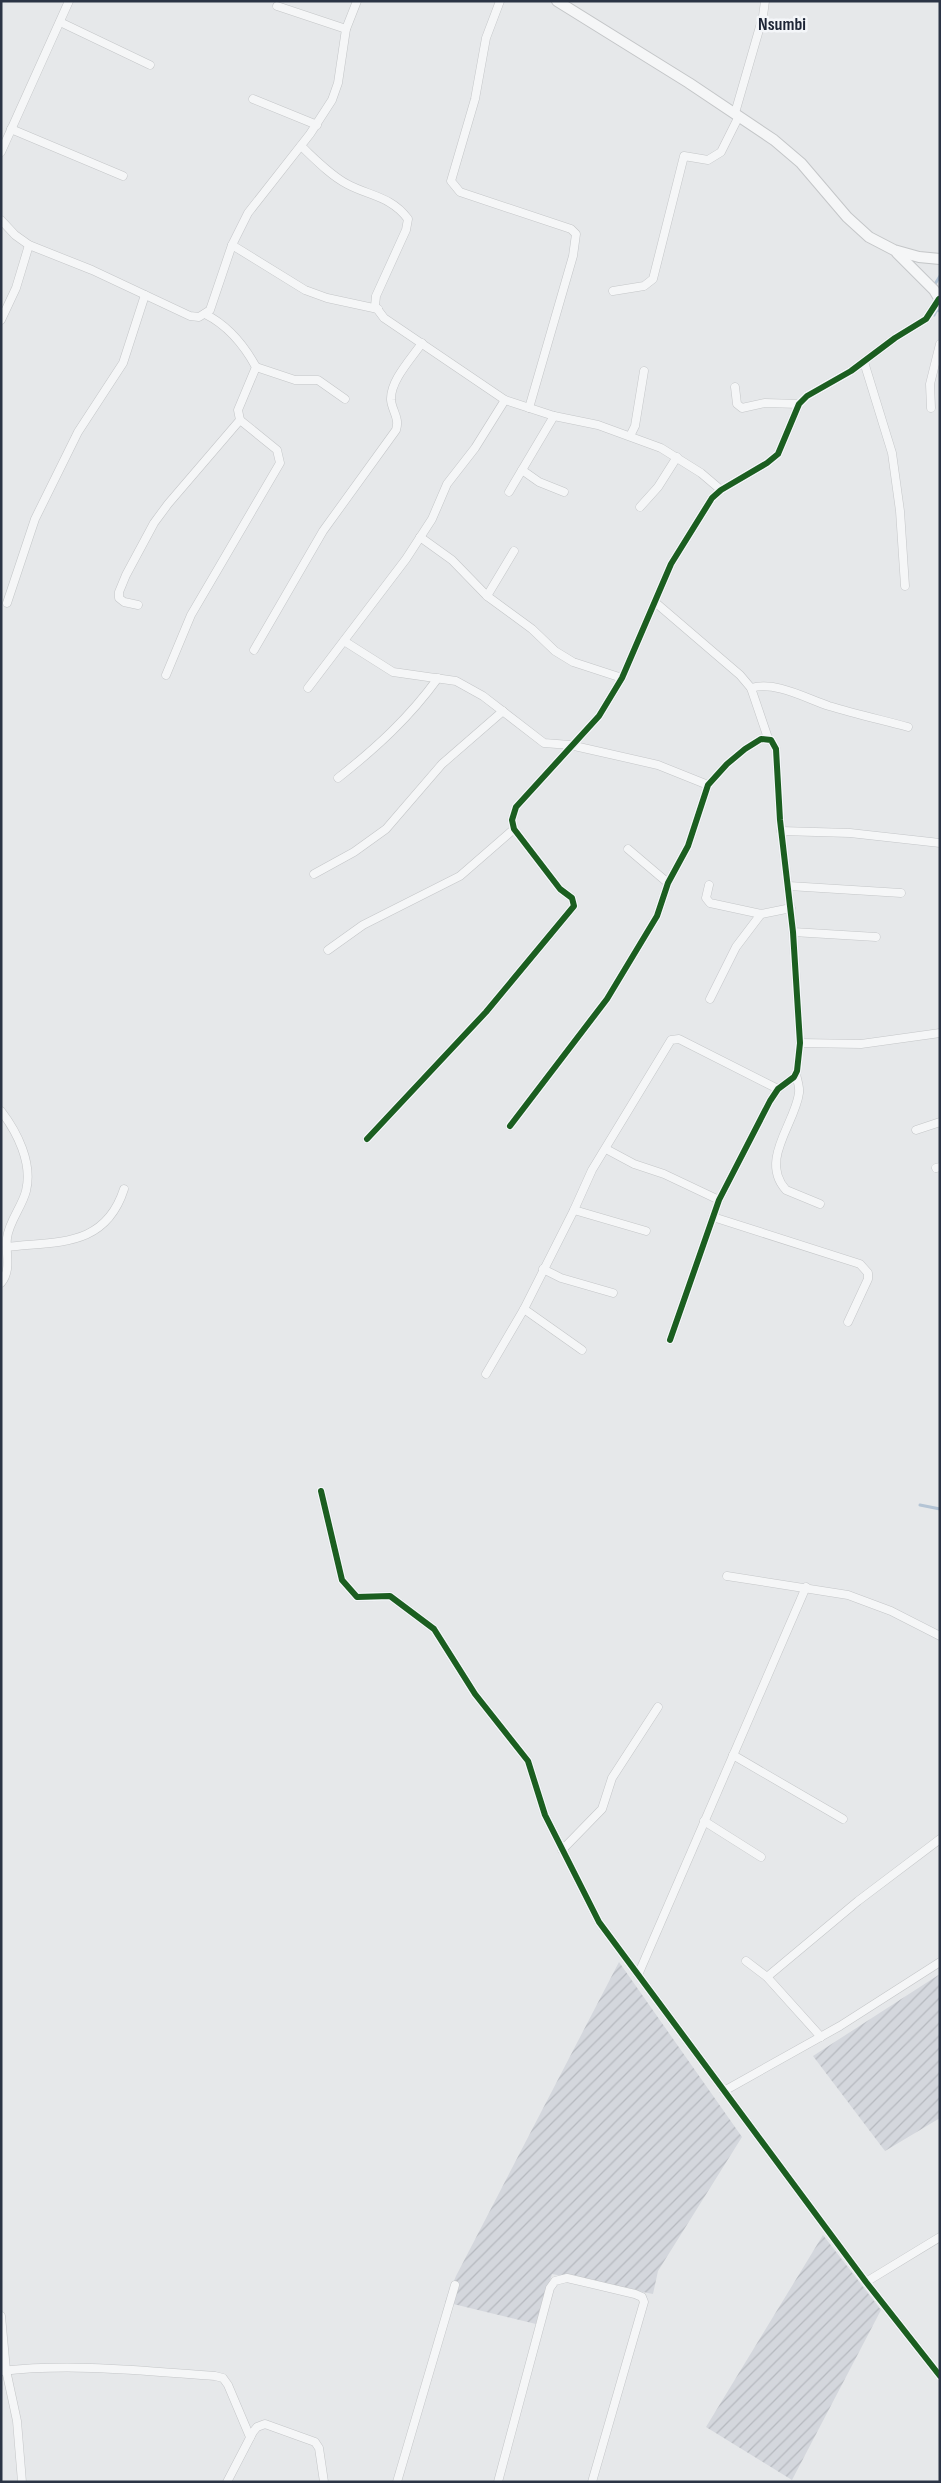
<svg xmlns="http://www.w3.org/2000/svg" width="941" height="2483" viewBox="0 0 941 2483" font-family="'Sofia Sans Condensed',sans-serif">
<style>
.industrial{fill:url(#industrial-furrows)}
.lines{fill:none;stroke-linecap:round;stroke-linejoin:round}
.stream{stroke:#b4c4d5;stroke-width:3}
.minor-casing{stroke:#c4c6c8;stroke-width:9}
.tertiary-casing{stroke:#c4c6c8;stroke-width:12}
.minor{stroke:#f5f6f7;stroke-width:8}
.tertiary{stroke:#f5f6f7;stroke-width:10}
.cycleway-casing{stroke:#f4f6f9;stroke-width:9}
.cycleway{stroke:#1b5e20;stroke-width:6}
.labels{text-anchor:middle;stroke-width:5;stroke-linejoin:round;paint-order:stroke}
.quarter-label{font-size:18px;font-weight:bold;fill:#1d2536;stroke:#f4f6f9}
</style>
<defs>
<pattern id="industrial-furrows" width="10" height="10" patternUnits="userSpaceOnUse" patternTransform="scale(1.25)"><rect width="10" height="10" fill="#d4d7dd"/><path d="M-1 1l2-2M0 10L10 0M9 11l2-2" fill="none" stroke="#b6b9bf"/></pattern>
</defs>
<rect width="100%" height="100%" fill="#e6e8ea"/>
<g class="industrial">
<polygon points="619,1962 742,2137 658,2271 653,2294 552,2274 536,2324 445,2302 456,2276"/>
<polygon points="940,1974 940,2118 885,2151 813,2056"/>
<polygon points="823,2235 881,2310 792,2480 706,2427"/>
</g>
<g class="lines">
<g class="stream">
<polyline points="935,284 940,276"/>
<polyline points="934,315 936,311 940,310"/>
<polyline points="920,1505 940,1509"/>
</g>
<g class="minor-casing">
<g id="minor">
<polyline points="500,1 486,38 475,99 451,181 460,192 571,229 576,234 573,256 529,408"/>
<polyline points="277,6 346,29"/>
<polyline points="60,22 150,65"/>
<polyline points="253,99 317,125"/>
<polyline points="735,113 763,16 765,1"/>
<polyline points="11,129 123,176"/>
<path d="M301,146C315,159 330,175 347,184C369,196 391,196 408,219L406,230L376,296L375,306L384,318L505,400L554,416L598,425L661,448L701,473L721,490"/>
<polyline points="1,152 69,1"/>
<polyline points="1,220 15,235 29,245 92,270 190,316 199,317 210,310 232,245 248,213 310,134 332,100 338,83 346,29 357,1"/>
<polyline points="232,245 305,290 327,298 378,309"/>
<polyline points="613,291 644,286 653,279 684,156 708,160 721,152 739,116"/>
<polyline points="1,320 16,288 29,245"/>
<polyline points="864,362 892,453 900,511 905,586"/>
<polyline points="256,367 295,380 318,380 345,399"/>
<polyline points="735,387 737,404 742,408 765,403 799,404"/>
<polyline points="931,408 930,384 940,344"/>
<polyline points="630,436 635,426 644,371"/>
<polyline points="522,470 539,482 564,492"/>
<polyline points="509,492 554,416"/>
<polyline points="640,507 658,487 677,457"/>
<polyline points="420,537 452,560 487,596 532,629 555,651 573,662 622,678"/>
<polyline points="487,596 514,551"/>
<polyline points="7,603 35,519 78,432 123,363 145,295"/>
<polyline points="656,603 740,675 751,688 768,738"/>
<path d="M138,605L124,602L119,598V592L126,575L154,523L168,504L240,420L238,410L256,367C244,345 227,325 205,314"/>
<polyline points="344,641 393,672 456,681 483,696 544,743 570,745 658,765 708,785"/>
<path d="M254,650L323,531L396,430C400,418 392,411 391,400C390,381 411,359 422,343"/>
<polyline points="166,675 191,615 280,463 277,450 240,420"/>
<polyline points="308,688 406,559 432,519 447,484 475,448 505,400"/>
<path d="M751,688C776,681 805,698 829,706C855,714 882,720 908,727"/>
<path d="M338,778C376,748 409,718 438,678"/>
<polyline points="781,831 850,833 940,843"/>
<polyline points="628,849 668,883"/>
<polyline points="314,874 354,852 386,829 442,764 503,711"/>
<polyline points="709,885 706,898 710,903 761,914 791,908"/>
<polyline points="789,886 901,893"/>
<polyline points="793,932 876,937"/>
<polyline points="328,950 363,925 460,876 514,829"/>
<polyline points="710,999 736,947 761,914"/>
<polyline points="800,1043 861,1044 940,1033"/>
<path d="M796,1074C797,1080 800,1087 799,1093C795,1124 759,1160 786,1190L820,1204"/>
<path d="M1,1111C17,1132 33,1163 26,1191C22,1207 9,1221 7,1238C5,1253 12,1270 1,1283"/>
<polyline points="510,1126 607,999 657,916 668,883 688,846 708,785 727,764 745,749 761,739 771,740 776,749 780,820 793,932 800,1043 797,1071 794,1077 778,1089 770,1101 719,1200 670,1340"/>
<polyline points="916,1130 940,1122"/>
<polyline points="367,1139 486,1012 574,906 572,898 560,889 514,829 512,820 516,807 599,716 622,678 671,564 712,498 721,490 767,463 778,454 799,404 807,396 851,371 895,338 926,319 939,299"/>
<polyline points="606,1149 634,1164 664,1174 719,1200"/>
<polyline points="936,1168 940,1167"/>
<polyline points="574,1210 646,1231"/>
<polyline points="713,1217 860,1264 868,1273 868,1279 848,1322"/>
<path d="M7,1247C57,1241 105,1248 124,1189"/>
<polyline points="543,1269 561,1278 613,1293"/>
<polyline points="524,1309 582,1350"/>
<polyline points="486,1374 524,1309 574,1210 592,1170 671,1040 679,1039 778,1089"/>
<polyline points="321,1491 342,1580 357,1597 390,1596 434,1629 475,1694 528,1761 545,1815 599,1922 866,2282 940,2376"/>
<polyline points="727,1576 848,1595 891,1611 940,1636"/>
<polyline points="733,1755 843,1819"/>
<polyline points="704,1821 761,1857"/>
<polyline points="562,1850 602,1809 612,1778 658,1707"/>
<polyline points="746,1961 767,1977 821,2037"/>
<polyline points="638,1975 806,1587"/>
<polyline points="767,1977 858,1901 940,1839"/>
<polyline points="724,2091 840,2026 940,1962"/>
<polyline points="866,2282 940,2237"/>
<polyline points="1,2316 6,2370 17,2421 22,2482"/>
<path d="M1,2371C73,2363 144,2371 215,2376L223,2378L228,2385L250,2437"/>
<polyline points="227,2482 253,2432 257,2427 265,2424 315,2442 319,2448 324,2482"/>
<polyline points="397,2482 455,2285"/>
<polyline points="498,2482 550,2288 555,2281 567,2278 635,2294 642,2297 644,2302 592,2482"/>
</g>
</g>
<g class="tertiary-casing">
<g id="tertiary">
<polyline points="557,1 689,83 774,140 801,163 847,217 869,237 894,250 919,257 940,259"/>
<polyline points="897,253 934,290 940,300"/>
</g>
</g>
<use href="#minor" class="minor"/>
<use href="#tertiary" class="tertiary"/>
<g class="cycleway-casing">
<g id="cycleway">
<polyline points="510,1126 607,999 657,916 668,883 688,846 708,785 727,764 745,749 761,739 771,740 776,749 780,820 793,932 800,1043 797,1071 794,1077 778,1089 770,1101 719,1200 670,1340"/>
<polyline points="367,1139 486,1012 574,906 572,898 560,889 514,829 512,820 516,807 599,716 622,678 671,564 712,498 721,490 767,463 778,454 799,404 807,396 851,371 895,338 926,319 939,299"/>
<polyline points="321,1491 342,1580 357,1597 390,1596 434,1629 475,1694 528,1761 545,1815 599,1922 866,2282 940,2376"/>
</g>
</g>
<use href="#cycleway" class="cycleway"/>
</g>
<g class="labels">
<g class="quarter-label">
<text x="782" y="30">Nsumbi</text>
</g>
</g>
<rect width="941" height="2483" fill="none" stroke="#2b3445" stroke-width="5"/>
</svg>
